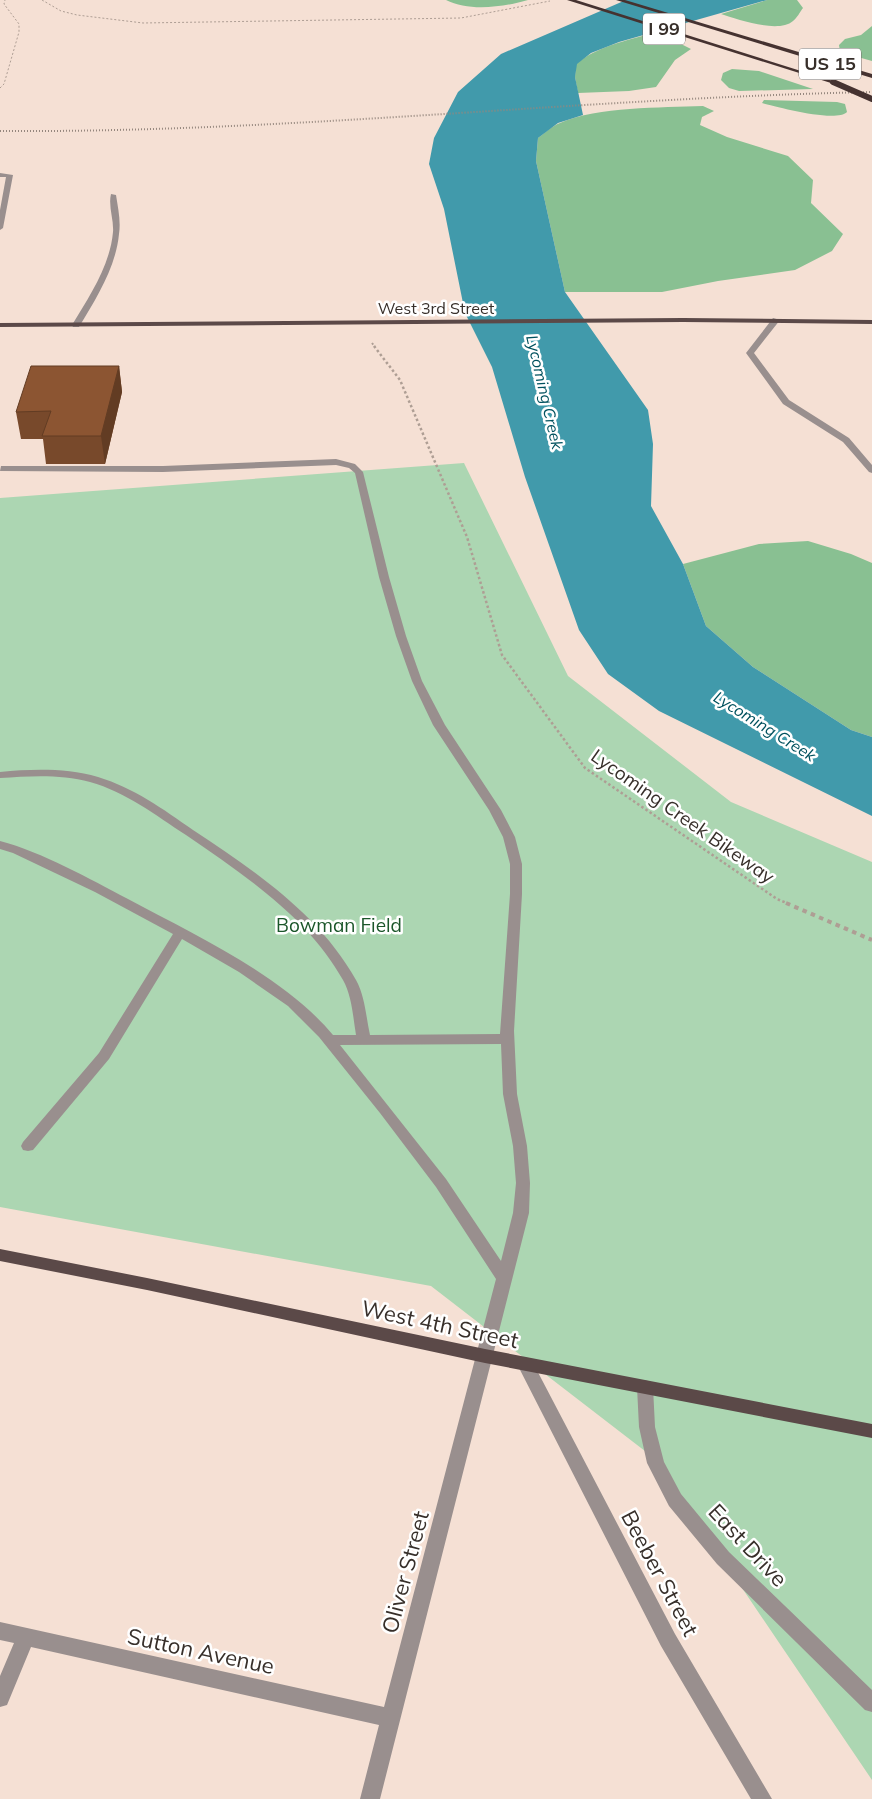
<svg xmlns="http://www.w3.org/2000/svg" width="872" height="1799" viewBox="0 0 872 1799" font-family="Mulish,sans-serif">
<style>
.green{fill:#acd6b2}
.forest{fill:#89c092}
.water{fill:#419aab}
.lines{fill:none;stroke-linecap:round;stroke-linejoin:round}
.path-far3{stroke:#ae9e94;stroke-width:1;stroke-dasharray:2 2;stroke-linecap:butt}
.path-far2{stroke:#ae9e94;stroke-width:2;stroke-dasharray:2 2;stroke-linecap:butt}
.path-far1{stroke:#ae9e94;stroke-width:2.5;stroke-dasharray:2.5 2.5;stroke-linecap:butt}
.path{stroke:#ae9e94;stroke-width:4;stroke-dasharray:4.5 4.5;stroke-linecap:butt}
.minor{fill:#998f8e;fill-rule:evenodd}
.major{fill:#5b4948;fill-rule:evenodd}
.highway{fill:#453230;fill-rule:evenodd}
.rail{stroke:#95877e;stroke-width:2;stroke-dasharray:1 2;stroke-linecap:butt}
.highway-bridge{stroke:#453230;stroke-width:6}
.wall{fill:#78492b}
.shaded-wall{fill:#623c23}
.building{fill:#8c5532;stroke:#623c23}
.labels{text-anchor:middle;stroke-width:5;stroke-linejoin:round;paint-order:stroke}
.far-street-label{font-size:16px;fill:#372f2a;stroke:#fff}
.far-water-label{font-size:16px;font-style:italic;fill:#00515e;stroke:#fff}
.shield{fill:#fff;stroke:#736d6a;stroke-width:1}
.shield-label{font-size:18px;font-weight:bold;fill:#372f2a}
.street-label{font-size:19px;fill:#372f2a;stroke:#fff}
.park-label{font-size:19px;fill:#1b562a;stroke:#fff}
.near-street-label{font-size:22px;fill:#372f2a;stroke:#fff}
</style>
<rect width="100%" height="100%" fill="#f5e0d4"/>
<polygon class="green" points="464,463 568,676 731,802 872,862 872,1780 654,1458 431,1286 0,1207 0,498"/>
<g class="forest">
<path d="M446,0H528C504,7 469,12 446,0Z"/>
<path d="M767,0H797L803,8C800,12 797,18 793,21C778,34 737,19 721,14Z"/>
<polygon points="872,26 872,61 840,52 839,45 845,39 861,35"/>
<path d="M646,35L675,41L691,49L675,60L656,87L629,91L578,93L575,77L576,64C597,47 621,42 646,35Z"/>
<polygon points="732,69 759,71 813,89 739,91 729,88 721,80 723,73"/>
<path d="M764,100L837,102L845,104L847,112C836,123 777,107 762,103Z"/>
<path d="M703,106L714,111L702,117L700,125L727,137L788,156L813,180L811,203L843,234L832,251L795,270L718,281L662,292H565L536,161L538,138C545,133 552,126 560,123C599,106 660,108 703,106Z"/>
<polygon points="808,541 851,554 872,563 872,737 851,730 753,667 706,626 683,564 759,544"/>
</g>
<polygon class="water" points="626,0 767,0 619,42 591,53 577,64 575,77 583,115 558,123 538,138 536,161 565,292 648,410 653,444 651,506 683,564 706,626 753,667 851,730 872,737 872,816 659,711 608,674 579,630 525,477 492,367 465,313 444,209 429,164 434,138 458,92 501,54"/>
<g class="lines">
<g class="path-far3">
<polyline points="42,0 61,11 77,15 143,23 461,18 550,1"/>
<polyline points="0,88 4,84 19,32 19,24 4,4 5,0"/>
</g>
<polyline class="path-far2" points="372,343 375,347"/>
<polyline class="path-far1" points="374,346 400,380 467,537 502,655 585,768 777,899 789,904"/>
<polyline class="path" points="786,903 872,940"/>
<g class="minor">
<polygon points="0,173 13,175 3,228 0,230 0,210 6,177 0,177"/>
<path d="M111,194L116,195C118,208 121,221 119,234C116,267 96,299 79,327H73L72,325C89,297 110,266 113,232C114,220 108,206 111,194Z"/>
<polygon points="773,318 780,320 754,353 789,400 849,438 872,465 872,473 869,472 843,442 783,404 746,353"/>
<path d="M336,459L355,464L363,472L389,577L406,636L422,681L445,725L501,810L515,837L522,864V894L514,1031L517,1094L527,1146L530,1183L529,1213L380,1799H360L379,1725L31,1647L7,1705L0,1707V1676L14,1643L0,1640V1622L384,1707L496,1279L436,1187L380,1113L319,1037L288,1006L239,972L182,939L109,1059L33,1150L28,1151L23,1150L21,1146L23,1142L99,1053L173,934L95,892L13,853L0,849V841C42,852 90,879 128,899C195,935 284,976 333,1035H356C353,1017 352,996 343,980C308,917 244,875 186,835C155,815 126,792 90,782C61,774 30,776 0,778V772C33,769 66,768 98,777C134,788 163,809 193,830C255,871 319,914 356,980C365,996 366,1017 370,1035L500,1034L510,894V864L503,837L489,810L433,725L412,681L396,636L379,577L355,473L349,468L336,465L163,472L0,471L1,466H163ZM501,1044L503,1094L513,1146L516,1183L513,1213L501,1261L446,1179L340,1045Z"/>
<polygon points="525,1357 531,1359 675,1634 772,1799 751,1799 661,1646 517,1364 519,1359"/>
<polygon points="645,1380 651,1382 653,1387 655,1427 664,1462 681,1494 729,1552 872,1690 872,1712 865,1710 717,1564 669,1506 647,1463 639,1427 637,1387 639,1382"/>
</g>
<g class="major">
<polygon points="683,318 872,320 872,324 683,322 0,327 0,323"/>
<polygon points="0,1249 147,1278 485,1349 872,1424 872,1438 485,1363 147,1290 0,1261"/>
</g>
<g class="highway">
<polygon points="567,0 576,0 836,82 831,83"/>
<polygon points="616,0 625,0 872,74 872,78"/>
</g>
<path class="rail" d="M0,131C291,133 581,98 872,92"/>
<polyline class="highway-bridge" points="833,82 872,99"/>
</g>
<polygon class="wall" points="119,366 122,392 105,464 46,464 43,439 21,439 16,412"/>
<polygon class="shaded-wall" points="119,366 122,392 105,464 101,436"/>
<polygon class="building" points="31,366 119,366 101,436 42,436 51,411 16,412"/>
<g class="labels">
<g class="far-street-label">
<text x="436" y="314">West 3rd Street</text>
</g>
<g class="far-water-label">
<text transform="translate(545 392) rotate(77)" y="6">Lycoming Creek</text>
<text transform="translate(765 726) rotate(32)" y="6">Lycoming Creek</text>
</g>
<g class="shield">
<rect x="643" y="13.5" width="42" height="31" rx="4"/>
<rect x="799" y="48.5" width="62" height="31" rx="4"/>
</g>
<g class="shield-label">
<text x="664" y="35">I 99</text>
<text x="830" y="70">US 15</text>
</g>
<g class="street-label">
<text transform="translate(683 816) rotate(35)" y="7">Lycoming Creek Bikeway</text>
</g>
<g class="park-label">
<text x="339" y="932">Bowman Field</text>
</g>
<g class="near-street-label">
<text transform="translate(440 1324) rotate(12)" y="8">West 4th Street</text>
<text transform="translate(748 1545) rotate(47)" y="8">East Drive</text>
<text transform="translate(405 1572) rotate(-75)" y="8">Oliver Street</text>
<text transform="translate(660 1573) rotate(62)" y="8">Beeber Street</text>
<text transform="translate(201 1651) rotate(12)" y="8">Sutton Avenue</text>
</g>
</g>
</svg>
